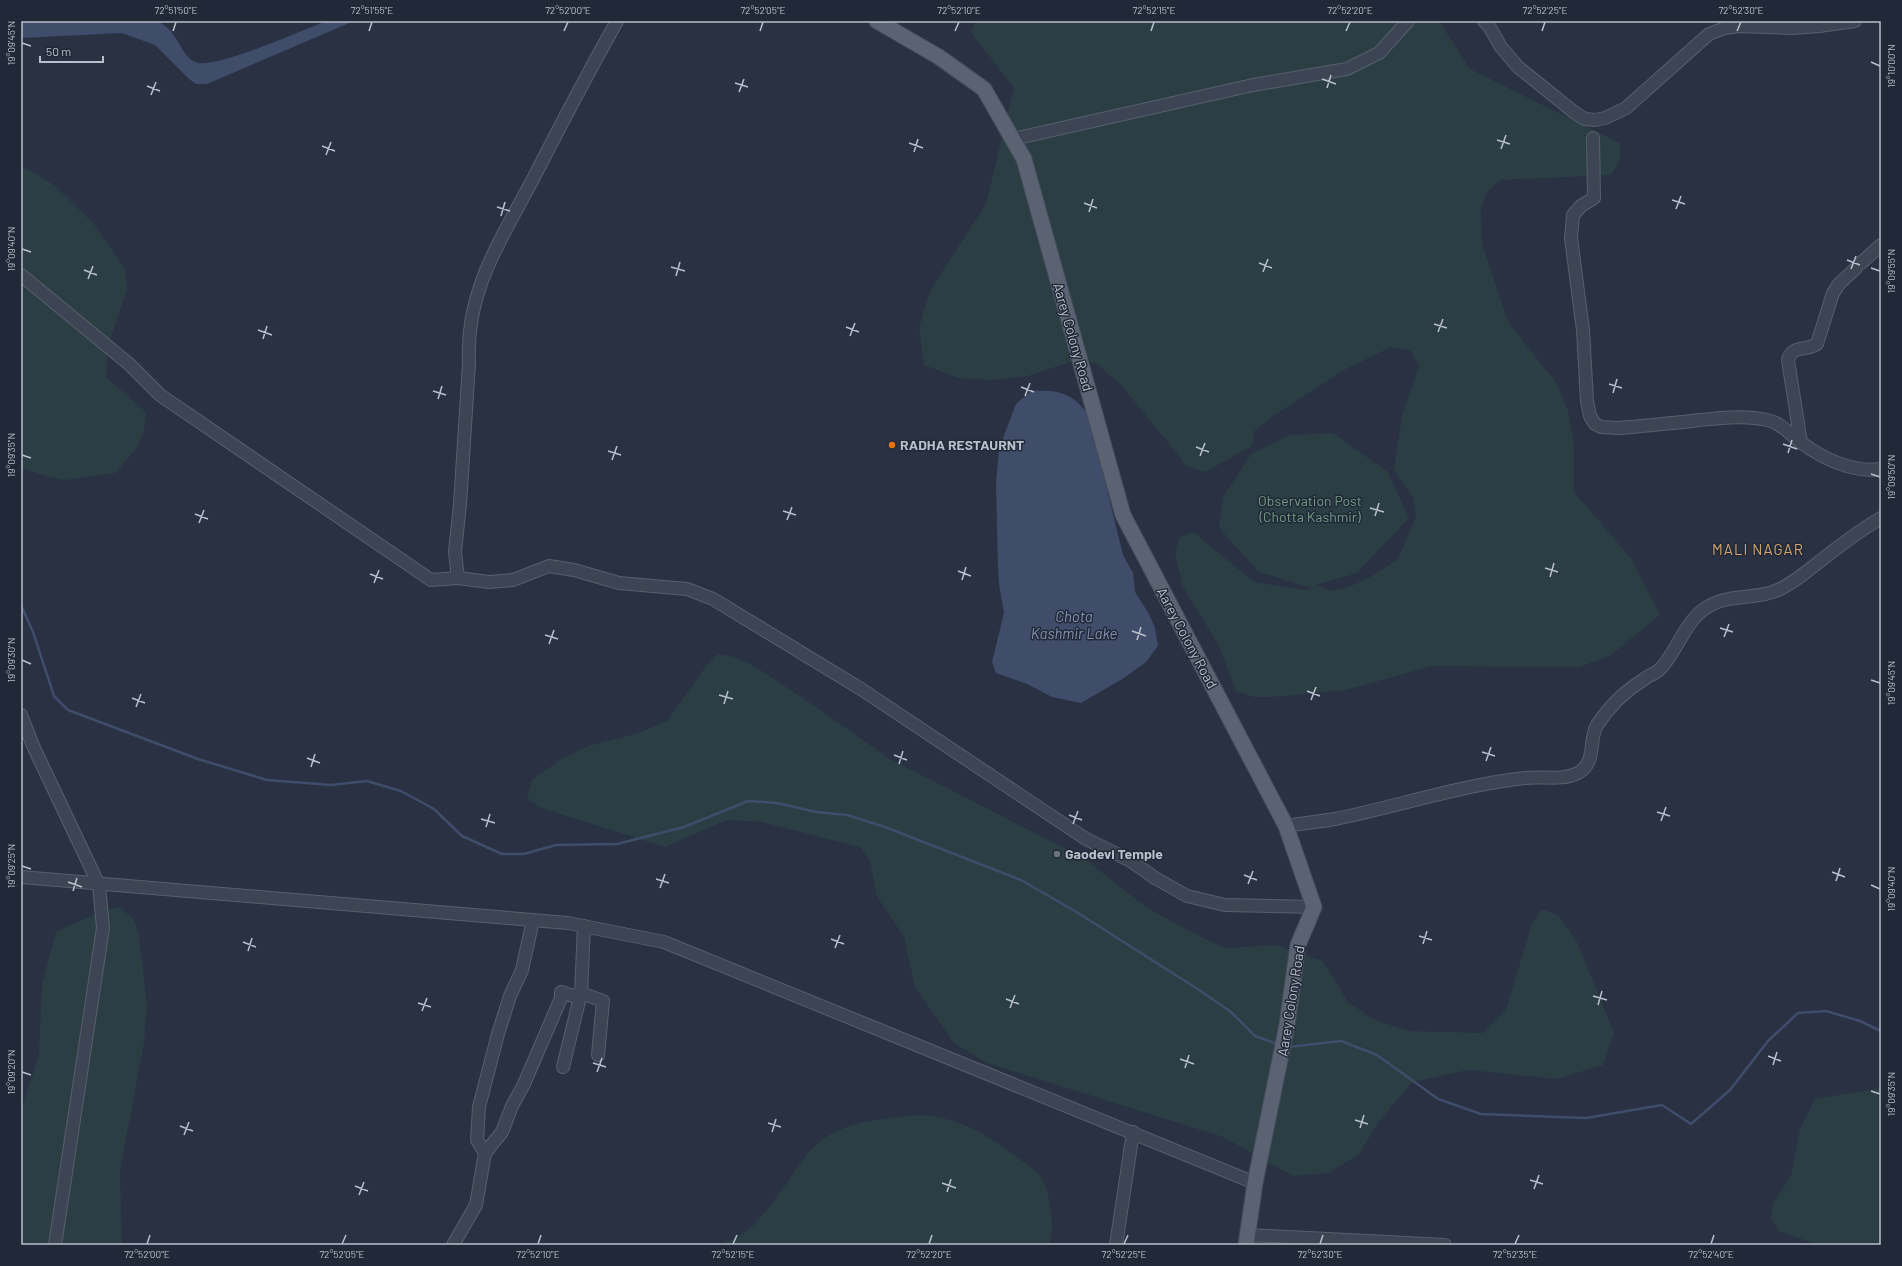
<svg xmlns="http://www.w3.org/2000/svg" width="1902" height="1266" viewBox="0 0 1902 1266" font-family="Barlow,sans-serif">
<style>
.green{fill:#2b3e44}
.water{fill:#3f4d6b}
.lines{fill:none;stroke-linecap:round;stroke-linejoin:round}
.stream{stroke:#3f4d6b;stroke-width:2.5}
.minor-casing{stroke:#585f6d;stroke-width:14}
.major-casing{stroke:#464d5c;stroke-width:17}
.minor{stroke:#3d4453;stroke-width:12}
.major{stroke:#5b6372;stroke-width:15}
.ticks{fill:none;stroke:#babfcc;stroke-width:1.5}
.food-dot{fill:#e8710a;stroke:#212938;stroke-width:1.5}
.worship-dot{fill:#6b7280;stroke:#212938;stroke-width:1.5}
.labels{text-anchor:middle;stroke-width:3;stroke-linejoin:round;paint-order:stroke}
.street-label{font-size:14px;fill:#babfcc;stroke:#212938}
.poi-label{font-size:14px;font-weight:bold;fill:#babfcc;stroke:#212938;text-anchor:start}
.park-label{font-size:14px;fill:#729c80;stroke:#212938}
.neighbourhood-label{font-size:15px;letter-spacing:1px;fill:#d3a46f;stroke:#212938}
.water-label{font-size:15px;font-style:italic;fill:#8392b2;stroke:#212938}
.neatline{fill:none;stroke:#babfcc;stroke-width:1.5}
.ticks-label{font-size:10px;text-anchor:middle;fill:#babfcc}
</style>
<rect width="100%" height="100%" fill="#293143"/>
<g class="green">
<polygon points="975,21 1439,21 1470,69 1620,143 1620,160 1611,175 1500,180 1487,192 1481,208 1482,244 1508,322 1557,384 1568,411 1574,443 1574,492 1631,558 1660,615 1611,655 1580,667 1432,666 1346,690 1272,697 1254,697 1236,691 1218,644 1183,587 1175,554 1179,538 1193,532 1254,582 1306,590 1312,587 1308,587 1259,572 1219,528 1223,497 1251,454 1290,435 1333,433 1388,472 1409,518 1357,573 1316,585 1330,591 1346,588 1365,580 1398,559 1416,516 1413,497 1394,470 1402,416 1419,366 1410,350 1391,347 1344,370 1270,418 1255,430 1252,446 1205,472 1187,466 1122,386 1097,364 1079,359 1028,376 992,380 958,378 924,365 919,328 924,309 931,289 986,204 1014,88 971,32"/>
<path d="M21,165L54,185L94,224L125,269L127,290L109,343L106,377L146,412C145,444 135,450 115,473L65,480L49,477L21,468Z"/>
<polygon points="718,654 735,657 751,664 803,698 890,759 1084,858 1147,908 1209,941 1227,948 1277,945 1323,961 1348,1002 1375,1020 1409,1031 1483,1033 1506,1009 1532,924 1542,909 1558,915 1577,942 1614,1033 1603,1065 1557,1079 1468,1070 1412,1082 1378,1123 1359,1154 1329,1173 1293,1176 1223,1137 987,1063 954,1043 915,987 904,937 876,895 870,861 860,847 761,822 727,820 665,847 541,808 527,798 532,780 560,760 588,746 639,733 667,721 706,666"/>
<polygon points="120,907 134,920 139,935 147,1005 144,1043 120,1171 122,1245 21,1245 21,1110 39,1055 42,985 56,932 101,911"/>
<polygon points="1881,1088 1881,1245 1818,1245 1779,1231 1771,1218 1773,1203 1791,1176 1800,1129 1815,1099"/>
<path d="M920,1115C959,1117 986,1134 1017,1157C1026,1164 1038,1171 1044,1182C1048,1189 1053,1221 1052,1230C1052,1235 1050,1240 1049,1245H717C725,1242 735,1239 742,1235C758,1225 784,1187 795,1171C803,1160 811,1147 823,1139C851,1120 887,1118 920,1115Z"/>
</g>
<g class="water">
<path d="M21,21H156C179,29 179,55 195,62C211,70 289,36 309,28C315,26 322,22 329,21C337,20 346,21 354,21L207,84H196L189,79L155,45L122,33L21,38Z"/>
<path d="M1031,391C1059,390 1072,392 1089,416L1123,555L1133,573L1135,592L1149,614L1155,628L1158,646L1146,662L1124,678L1081,703L1052,697L1027,684L996,673L992,662L1004,613L999,584L998,566L996,484L999,449L1016,404Z"/>
</g>
<g class="lines">
<g class="stream">
<polyline points="21,605 33,632 54,696 68,710 198,759 267,780 331,785 367,781 401,791 434,809 462,836 502,854 524,854 556,845 617,844 684,827 748,801 777,803 816,812 847,815 885,827 1021,880 1078,913 1196,988 1231,1012 1255,1036 1277,1044"/>
<polyline points="1288,1047 1341,1041 1377,1055 1438,1099 1481,1114 1586,1118 1662,1105 1691,1124 1730,1090 1768,1041 1798,1013 1826,1011 1860,1021 1881,1031"/>
</g>
<g class="minor-casing">
<g id="minor">
<polyline points="1484,21 1489,26 1501,47 1518,67 1575,113 1585,119 1595,120 1605,118 1626,108 1709,34 1725,28 1739,26 1792,28 1819,26 1855,21"/>
<path d="M1593,138L1594,198L1581,206L1573,215L1571,238L1583,330L1587,401L1590,416L1595,424L1601,427L1618,428C1645,426 1673,423 1700,420C1722,418 1745,415 1767,420C1782,423 1790,435 1802,443C1823,459 1854,473 1881,469"/>
<polyline points="1013,139 1253,85 1347,69 1379,53 1408,21"/>
<polyline points="1861,263 1881,245"/>
<polyline points="21,275 129,364 160,395 431,580 458,578 489,582 513,580 549,566 574,570 619,583 687,589 713,599 861,689 1086,839 1131,861 1155,878 1187,896 1225,905 1314,907"/>
<path d="M1801,443L1788,360C1792,345 1806,351 1817,344L1833,293L1839,284L1856,268"/>
<path d="M458,578L455,552L460,504L469,363C465,291 501,240 533,179C560,126 588,73 617,21"/>
<polyline points="21,715 34,748 99,885 103,928 55,1245"/>
<path d="M1286,826C1302,823 1319,822 1335,819C1399,806 1461,785 1525,778C1542,776 1562,781 1578,773C1597,763 1588,740 1597,725C1609,707 1625,691 1643,680C1647,676 1654,674 1658,671C1675,656 1683,625 1703,610C1727,592 1753,601 1778,590C1794,583 1806,572 1819,562C1839,546 1859,531 1881,518"/>
<polyline points="21,877 568,923 664,942 1255,1183"/>
<polyline points="533,920 522,970 510,996 498,1034 479,1107 477,1140 485,1153 502,1132 512,1106 524,1084 561,998 561,992 573,996 581,993 584,926"/>
<polyline points="563,1067 581,993 603,1001 598,1055"/>
<polyline points="1248,1235 1445,1245"/>
<polyline points="453,1245 476,1205 485,1153"/>
<polyline points="1116,1245 1133,1132"/>
</g>
</g>
<g class="major-casing">
<polyline id="major" points="877,21 939,57 984,89 1024,159 1123,515 1286,826 1314,907 1298,945 1287,1025 1255,1183 1246,1245"/>
</g>
<use href="#minor" class="minor"/>
<use href="#major" class="major"/>
</g>
<path class="ticks" d="M173,31L176,22M369,31L372,22M564,31L568,22M760,31L763,22M955,31L959,22M1151,31L1154,22M1346,31L1350,22M1542,31L1545,22M1737,31L1741,22M22,43L31,46M1871,62L1880,66M1322,79L1336,84M735,83L748,87M147,86L160,91M1327,88L1331,75M739,92L744,79M151,95L156,82M1497,140L1510,144M909,143L923,148M322,146L335,151M1501,149L1506,135M914,152L918,139M326,155L331,142M1672,200L1685,204M1084,203L1097,208M497,207L510,211M1676,209L1681,196M1089,212L1093,199M501,216L505,202M22,249L31,252M1847,260L1860,265M1259,263L1272,268M671,267L685,271M1871,268L1880,271M1851,269L1856,256M84,270L97,275M1263,272L1268,259M676,276L680,262M88,279L93,266M1434,324L1447,328M846,327L859,332M258,330L272,335M1438,332L1443,319M850,336L855,323M263,339L267,326M1609,384L1622,388M1021,387L1034,392M433,391L446,395M1613,393L1617,379M1025,396L1030,383M438,399L442,386M1783,444L1797,449M1196,447L1209,452M608,451L621,455M1788,453L1792,440M22,455L31,458M1200,456L1205,443M612,460L617,446M1871,474L1880,477M1370,508L1384,512M783,511L796,515M195,514L208,519M1375,516L1379,503M787,520L792,507M199,523L204,510M1545,568L1558,572M958,571L971,576M370,574L383,579M1550,577L1554,563M962,580L966,567M374,583L379,570M1720,628L1733,632M1132,631L1146,636M545,635L558,639M1724,637L1729,624M1137,640L1141,627M549,644L554,630M22,660L31,664M1871,680L1880,683M1307,691L1320,696M719,695L733,699M132,698L145,703M1311,700L1316,687M724,704L728,691M136,707L141,694M1482,752L1495,756M894,755L907,760M307,758L320,763M1486,761L1491,747M899,764L903,751M311,767L315,754M1657,812L1670,816M1069,815L1082,820M481,819L495,823M1661,821L1666,807M1073,824L1078,811M486,827L490,814M22,866L31,869M1832,872L1845,877M1244,875L1257,880M656,879L669,883M1836,881L1840,868M68,882L82,887M1248,884L1253,871M1871,885L1880,889M660,888L665,874M73,891L77,878M1419,936L1432,940M831,939L844,944M243,942L256,947M1423,944L1427,931M835,948L840,935M248,951L252,938M1593,996L1607,1000M1006,999L1019,1004M418,1003L431,1007M1598,1005L1602,991M1010,1008L1015,995M422,1011L427,998M1768,1056L1781,1061M1180,1059L1194,1064M593,1063L606,1067M1773,1065L1777,1052M1185,1068L1189,1055M22,1072L31,1075M597,1072L602,1058M1871,1091L1880,1094M1355,1120L1368,1124M768,1123L781,1127M180,1126L193,1131M1360,1128L1364,1115M772,1132L776,1119M184,1135L189,1122M1530,1180L1543,1184M942,1183L956,1188M355,1186L368,1191M1534,1189L1539,1175M947,1192L951,1179M359,1195L364,1182M147,1244L150,1235M342,1244L346,1235M538,1244L541,1235M733,1244L737,1235M929,1244L932,1235M1124,1244L1128,1235M1320,1244L1323,1235M1515,1244L1519,1235M1711,1244L1714,1235"/>
<circle class="food-dot" cx="892" cy="445" r="4"/>
<circle class="worship-dot" cx="1057" cy="854" r="4"/>
<g class="labels">
<g class="street-label">
<text transform="translate(1073 337) rotate(74)" y="5">Aarey Colony Road</text>
<text transform="translate(1187 638) rotate(62)" y="5">Aarey Colony Road</text>
<text transform="translate(1291 1001) rotate(-81)" y="5">Aarey Colony Road</text>
</g>
<g class="poi-label">
<text x="900" y="450">RADHA RESTAURNT</text>
<text x="1065" y="859">Gaodevi Temple</text>
</g>
<g class="park-label">
<text x="1310" y="506">Observation Post<tspan x="1310" dy="16">(Chotta Kashmir)</tspan></text>
</g>
<g class="neighbourhood-label">
<text x="1758" y="555">MALI NAGAR</text>
</g>
<g class="water-label">
<text x="1074" y="622">Chota<tspan x="1074" dy="17">Kashmir Lake</tspan></text>
</g>
</g>
<rect width="1902" height="1266" fill="none" stroke="#212938" stroke-width="44"/>
<path d="M40 56v6h63v-6" fill="none" stroke="#babfcc" stroke-width="2"/>
<text x="46" y="56" font-size="12" fill="#babfcc" stroke="#212938" stroke-width="3" paint-order="stroke">50 m</text>
<rect x="22" y="22" width="1858" height="1222" class="neatline"/>
<g class="ticks-label">
<text x="176" y="14">72°51'50"E</text>
<text x="372" y="14">72°51'55"E</text>
<text x="568" y="14">72°52'00"E</text>
<text x="763" y="14">72°52'05"E</text>
<text x="959" y="14">72°52'10"E</text>
<text x="1154" y="14">72°52'15"E</text>
<text x="1350" y="14">72°52'20"E</text>
<text x="1545" y="14">72°52'25"E</text>
<text x="1741" y="14">72°52'30"E</text>
<text transform="translate(11 43) rotate(-90)" y="4">19°09'45"N</text>
<text transform="translate(1891 66) rotate(-90)" y="4">19°10'00"N</text>
<text transform="translate(11 249) rotate(-90)" y="4">19°09'40"N</text>
<text transform="translate(1891 271) rotate(-90)" y="4">19°09'55"N</text>
<text transform="translate(11 455) rotate(-90)" y="4">19°09'35"N</text>
<text transform="translate(1891 477) rotate(-90)" y="4">19°09'50"N</text>
<text transform="translate(11 660) rotate(-90)" y="4">19°09'30"N</text>
<text transform="translate(1891 683) rotate(-90)" y="4">19°09'45"N</text>
<text transform="translate(11 866) rotate(-90)" y="4">19°09'25"N</text>
<text transform="translate(1891 889) rotate(-90)" y="4">19°09'40"N</text>
<text transform="translate(11 1072) rotate(-90)" y="4">19°09'20"N</text>
<text transform="translate(1891 1094) rotate(-90)" y="4">19°09'35"N</text>
<text x="147" y="1258">72°52'00"E</text>
<text x="342" y="1258">72°52'05"E</text>
<text x="538" y="1258">72°52'10"E</text>
<text x="733" y="1258">72°52'15"E</text>
<text x="929" y="1258">72°52'20"E</text>
<text x="1124" y="1258">72°52'25"E</text>
<text x="1320" y="1258">72°52'30"E</text>
<text x="1515" y="1258">72°52'35"E</text>
<text x="1711" y="1258">72°52'40"E</text>
</g>
</svg>
